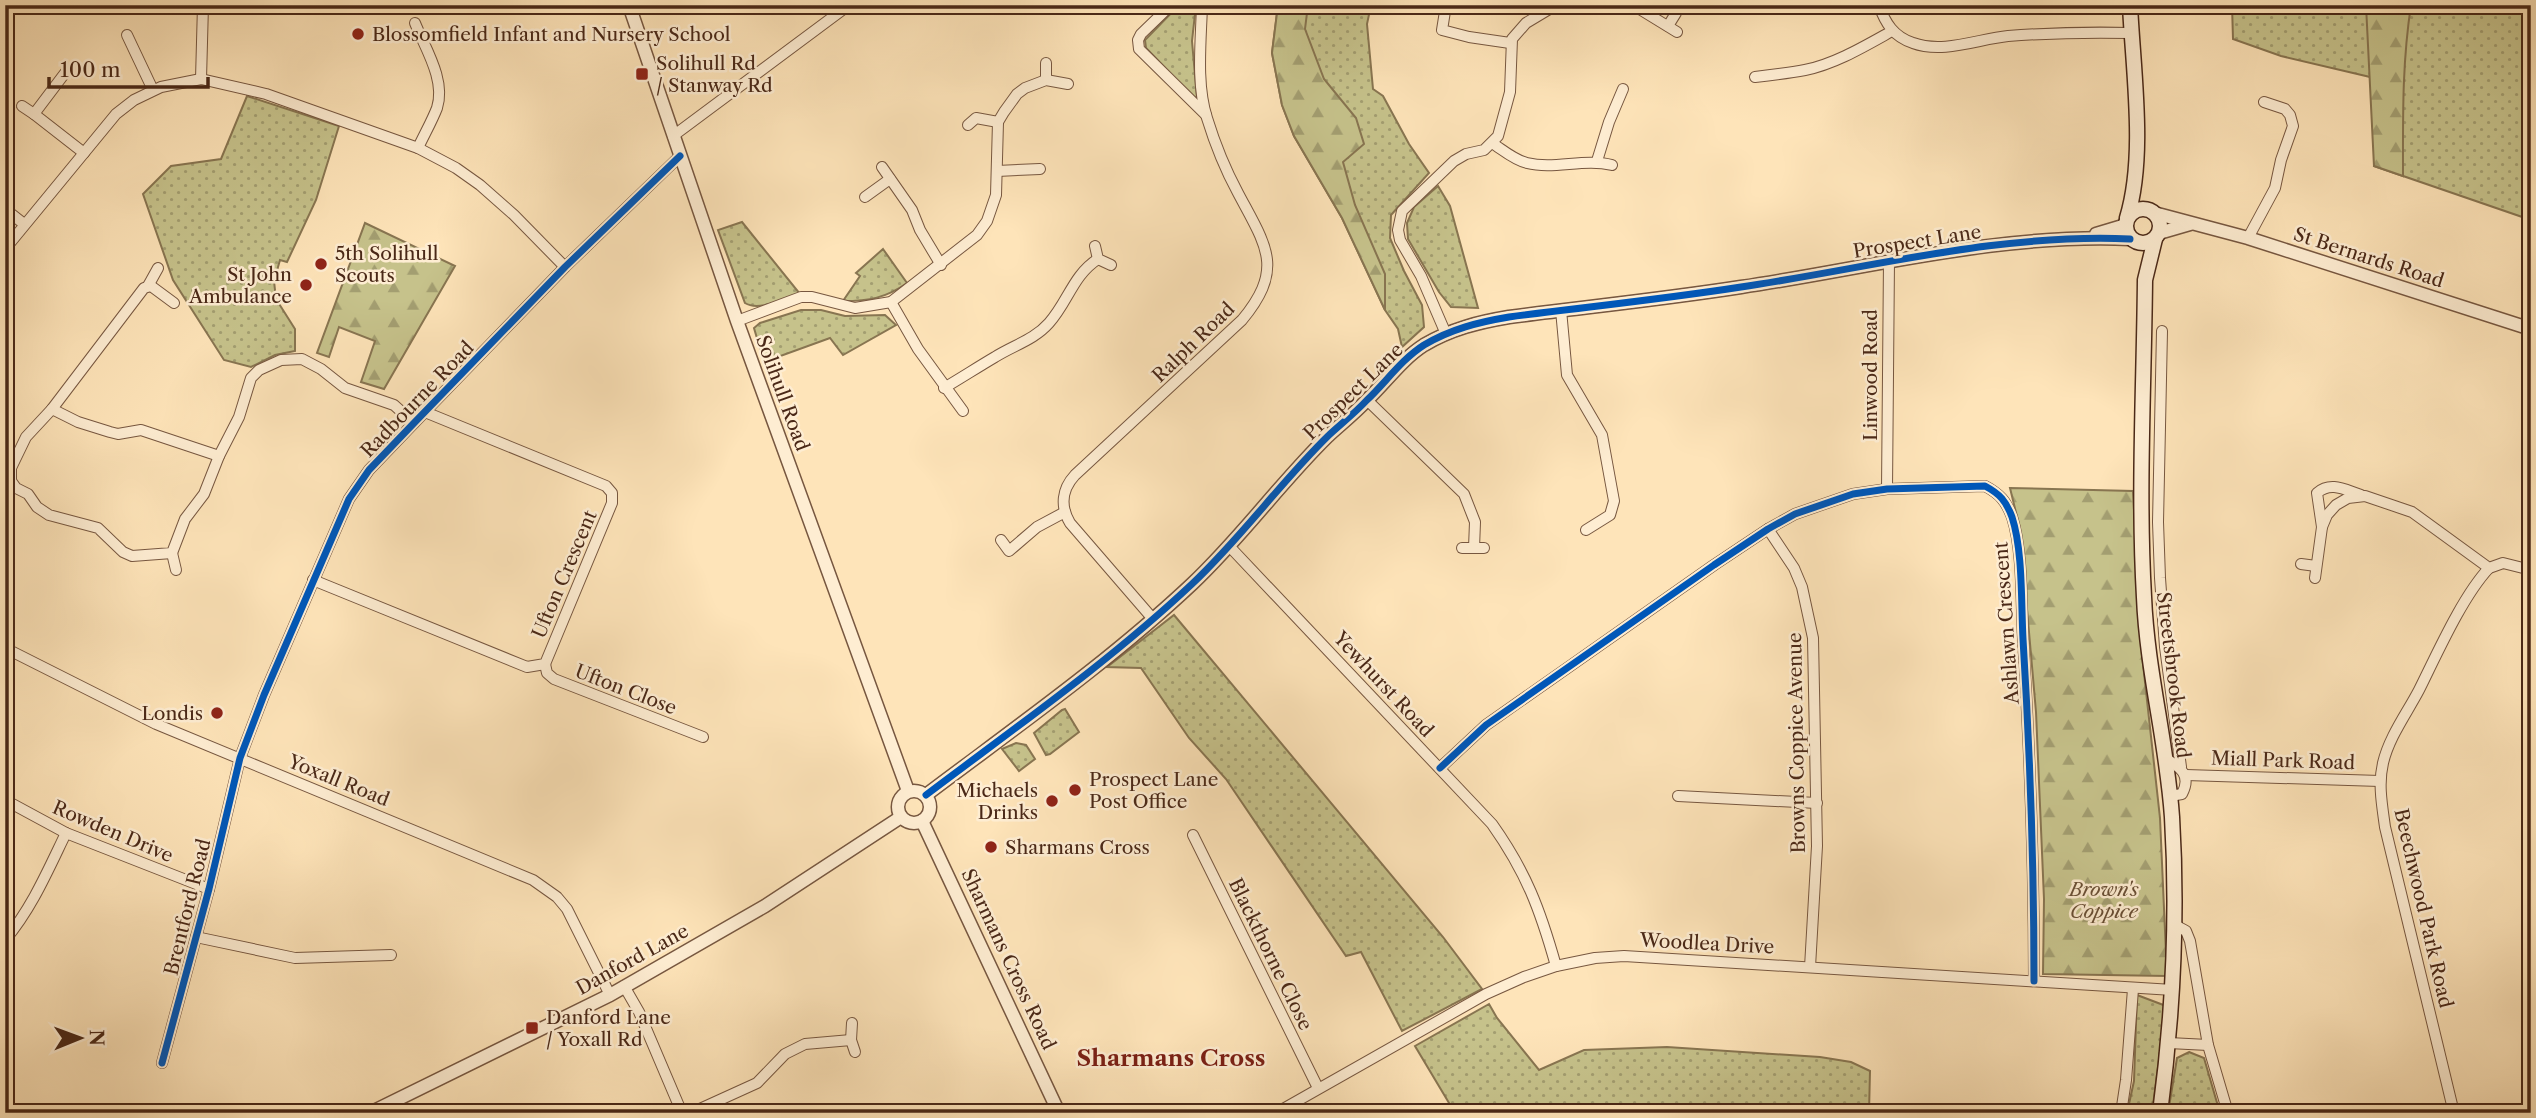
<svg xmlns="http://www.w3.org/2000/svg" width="2536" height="1118" viewBox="0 0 2536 1118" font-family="'Libre Caslon Text',serif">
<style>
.grass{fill:url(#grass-dots);stroke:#887551;stroke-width:2}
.forest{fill:url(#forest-firs);stroke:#887551;stroke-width:2}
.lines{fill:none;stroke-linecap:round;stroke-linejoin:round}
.minor-casing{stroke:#775740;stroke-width:12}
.tertiary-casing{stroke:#775740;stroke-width:15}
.secondary-casing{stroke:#4a2817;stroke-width:17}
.minor{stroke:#feedd2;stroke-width:10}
.tertiary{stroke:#feedd2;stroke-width:12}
.secondary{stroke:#feedd2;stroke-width:14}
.cycleway-casing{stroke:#feedd2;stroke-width:11}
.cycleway{stroke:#0057b8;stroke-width:7}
.poi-dot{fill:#8f2418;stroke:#feedd2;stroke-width:2.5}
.labels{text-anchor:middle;stroke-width:5;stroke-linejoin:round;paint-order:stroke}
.poi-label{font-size:19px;fill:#4a2817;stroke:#feedd2;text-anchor:start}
.street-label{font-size:19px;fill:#4a2817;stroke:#feedd2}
.park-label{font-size:19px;font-style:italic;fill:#694e34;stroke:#feedd2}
.quarter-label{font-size:23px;font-weight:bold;fill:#7a1f14;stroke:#feedd2}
</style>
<defs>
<pattern id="grass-dots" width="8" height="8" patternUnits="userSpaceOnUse" patternTransform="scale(1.75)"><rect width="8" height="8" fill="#c6c28b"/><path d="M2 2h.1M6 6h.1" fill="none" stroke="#a39e71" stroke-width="1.8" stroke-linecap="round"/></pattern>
<pattern id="forest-firs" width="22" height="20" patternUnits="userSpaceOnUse" patternTransform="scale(1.75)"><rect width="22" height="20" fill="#c6c28b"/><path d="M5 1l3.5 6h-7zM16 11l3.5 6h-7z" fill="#a39e71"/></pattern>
</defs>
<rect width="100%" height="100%" fill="#fee4b9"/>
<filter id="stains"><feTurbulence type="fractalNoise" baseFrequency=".00286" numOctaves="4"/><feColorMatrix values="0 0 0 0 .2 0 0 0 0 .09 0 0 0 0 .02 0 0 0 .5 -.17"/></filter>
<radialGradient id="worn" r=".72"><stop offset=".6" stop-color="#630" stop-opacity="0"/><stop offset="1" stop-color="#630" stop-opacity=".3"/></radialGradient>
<g class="grass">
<polygon points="1179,5 1196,5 1192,41 1197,98 1193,97 1146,48 1145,40"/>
<polygon points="1278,5 1371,5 1367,24 1373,89 1383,96 1409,144 1429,173 1391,215 1390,238 1404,271 1422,305 1424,327 1402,347 1398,329 1385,310 1342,218 1294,136 1282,105 1272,53"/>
<polygon points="2232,5 2531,5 2531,220 2374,166 2390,87 2370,77 2281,56 2233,39"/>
<polygon points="247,96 339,126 316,200 287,262 280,260 274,281 276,299 295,329 295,351 275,355 251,367 224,360 173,280 143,194 171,166 221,159"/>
<polygon points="1438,186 1450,206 1478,308 1451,307 1439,292 1408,239 1407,223 1414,207"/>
<path d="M742,222L800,294C785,298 759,312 745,303L718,230Z"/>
<path d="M883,249L907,283C886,298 869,301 843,301L860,276L856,273Z"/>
<polygon points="801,310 821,310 845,316 885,315 896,325 843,355 830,338 764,362 754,328 760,323"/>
<polygon points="1174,615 1443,937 1482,989 1402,1031 1361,952 1346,956 1226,779 1189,738 1141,668 1107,667"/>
<polygon points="1062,710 1065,709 1079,732 1050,754 1046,755 1034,733"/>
<polygon points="1016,743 1026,745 1035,759 1019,771 1002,749"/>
<polygon points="2137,995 2166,1006 2152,1113 2127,1113 2134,1081"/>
<polygon points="1489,1004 1497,1018 1539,1070 1584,1050 1667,1047 1820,1057 1851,1062 1870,1071 1869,1113 1455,1113 1415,1046"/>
<polygon points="2189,1052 2204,1058 2220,1113 2168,1113 2177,1058"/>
</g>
<g class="forest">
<polygon points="1278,5 1308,5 1305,29 1324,79 1356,118 1364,144 1343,162 1355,205 1385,274 1385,310 1342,218 1294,136 1282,105 1272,53"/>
<path d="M2366,5H2411C2402,64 2403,117 2403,176L2374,166Z"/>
<polygon points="365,223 455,266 384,389 361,382 375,341 339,327 329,357 317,353"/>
<polygon points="2010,488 2133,491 2142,655 2160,818 2167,976 2043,974 2044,899 2036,712 2020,529"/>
</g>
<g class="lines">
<g class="minor-casing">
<g id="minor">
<polyline points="1171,5 1141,34 1138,40 1139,49 1206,115"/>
<polyline points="1446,5 1442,30 1469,37 1510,43"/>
<polyline points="1633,5 1677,32"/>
<path d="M1879,5C1885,23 1894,37 1913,43C1943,54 1978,39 2008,36C2049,33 2090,32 2131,33"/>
<path d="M415,23C425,48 446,80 437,108C432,121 424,135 418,148"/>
<polyline points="1668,26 1676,13"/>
<polyline points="127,35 153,90"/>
<polyline points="1046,63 1046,80"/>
<polyline points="65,73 34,114 84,153"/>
<path d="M1755,77C1772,75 1789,73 1805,70C1835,64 1865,46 1892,31"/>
<polyline points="201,79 203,5"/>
<polyline points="22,106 34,114"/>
<polyline points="968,125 976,118 998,122"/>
<polyline points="673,136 849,5"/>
<path d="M1492,143C1503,150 1514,160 1527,163C1554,170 1584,158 1612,165"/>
<polyline points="1597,161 1609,122 1623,89"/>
<polyline points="882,167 912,210 920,230 941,265"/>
<polyline points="997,171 1040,169"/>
<polyline points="865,197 890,179"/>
<polyline points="5,209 24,224"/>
<polyline points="2248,238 2275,188 2281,160 2293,126 2290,115 2285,109 2264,102"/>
<polyline points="1095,246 1098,259 1111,265"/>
<polyline points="5,249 116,114 134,100 161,87 201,79 266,94 418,148 456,168 480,185 514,215 565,267"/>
<polyline points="148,286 158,268"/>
<polyline points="891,302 918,349 963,411"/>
<polyline points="174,303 151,286 144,288 52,409 26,437 11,468 11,481 16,488 28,494 37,507 49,515 98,528 123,552 132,556 172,553 185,519 204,494 219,456 239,417 251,378 259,370 281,360 302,359 321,369 345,388 394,405 414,423"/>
<polyline points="1561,310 1567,375 1602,435 1614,501 1610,515 1586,530"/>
<polyline points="737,321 801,297 812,297 855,308 891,302 977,235 987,221 996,195 998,122 1004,112 1017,94 1025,88 1046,80 1068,84"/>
<polyline points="2162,331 2158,522 2160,578 2165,647 2181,767"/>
<polyline points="1446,334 1421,276 1400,240 1398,230 1402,211 1454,161 1466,154 1484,150 1498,136 1510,92 1512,39 1526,23 1556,5"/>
<path d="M944,388C961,378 978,367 995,357C1014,345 1034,340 1049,323C1068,302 1073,275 1098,259"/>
<polyline points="1367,400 1464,494 1475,522 1474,548"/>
<polyline points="52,409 78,422 110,432 118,434 141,430 219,456"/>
<polyline points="1887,489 1889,260"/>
<path d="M2322,527L2317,493C2331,481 2345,490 2361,495"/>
<polyline points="1768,529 1794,568 1802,587 1813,638 1817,846 1810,967"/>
<polyline points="1001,540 1009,551 1037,527 1065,512"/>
<path d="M1230,547L1492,824C1526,872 1540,909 1556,966"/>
<polyline points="1462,548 1484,548"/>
<polyline points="172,553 176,570"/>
<polyline points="2301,564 2316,566"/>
<polyline points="2315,578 2322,527 2327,515 2336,505 2348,498 2365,496 2412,512 2489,568 2503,563 2531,570"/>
<polyline points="313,580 527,667 545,664 612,503 612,493 606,486 425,412"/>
<path d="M1153,619L1070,523C1060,506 1062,489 1075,475L1242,320C1285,268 1266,246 1238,193C1225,169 1215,144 1207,118C1196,84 1201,41 1202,5"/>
<polyline points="5,648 156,724 533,880 557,897 567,909 610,995"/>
<polyline points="545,664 547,673 554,679 703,737"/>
<path d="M2165,758C2180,767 2192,775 2182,794L2170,796"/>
<path d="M1440,768L1486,725L1714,565L1768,529L1795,514L1853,494L1887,489L1985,486C2000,494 2006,501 2012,517C2023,551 2021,603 2023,639C2030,753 2034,867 2034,981"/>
<polyline points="2186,775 2380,781"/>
<polyline points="1678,796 1817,803"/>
<polyline points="5,800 66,833 209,889"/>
<polyline points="1193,835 1318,1088"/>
<polyline points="2175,925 2186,931 2190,941 2208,1045 2228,1113"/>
<polyline points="196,937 295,958 391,955"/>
<path d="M5,940C32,908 48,870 66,833"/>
<polyline points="624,986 639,1012 682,1113"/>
<polyline points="852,1023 851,1040 855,1052"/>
<polyline points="2169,1043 2208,1045"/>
<polyline points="162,1063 209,889 240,758 264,695 349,499 369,470 414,423 565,267 680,156"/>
<polyline points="691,1113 757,1083 785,1054 805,1044 851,1040"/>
<polyline points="1276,1113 1486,994 1524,977 1556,966 1595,958 1624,956 2173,990"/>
<polyline points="2121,1113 2126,1080 2133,989"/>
<path d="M2454,1113L2385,827C2382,805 2378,784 2383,763C2389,737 2407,713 2419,690C2437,654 2462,597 2489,568"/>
</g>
</g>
<g class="tertiary-casing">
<g id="tertiary">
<polyline points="629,5 737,321 908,791"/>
<polyline points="2154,213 2248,238 2531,329"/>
<polyline points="2159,233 2190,224"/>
<polyline points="2096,234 2126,225"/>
<circle cx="914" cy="807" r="16"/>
<path d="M926,795C1016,727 1109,662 1192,584C1241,538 1280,483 1328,436C1341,424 1355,413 1367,400C1386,382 1402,359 1424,345C1451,329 1479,322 1509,317C1586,307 1664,299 1741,287C1870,268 1999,233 2130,239"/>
<polyline points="922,821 1059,1113"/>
<polyline points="370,1113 610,995 765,906 901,817"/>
</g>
</g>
<g class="secondary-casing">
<g id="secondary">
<circle cx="2143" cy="226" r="17"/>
<path d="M2127,218C2146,156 2133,71 2130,5"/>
<path d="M2155,239L2145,280C2144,385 2138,492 2144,597C2147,671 2167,743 2172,817C2178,916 2173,1015 2160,1113"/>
</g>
</g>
<use href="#minor" class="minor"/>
<use href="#tertiary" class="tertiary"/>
<use href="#secondary" class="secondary"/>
<g class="cycleway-casing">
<g id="cycleway">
<path d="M1440,768L1486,725L1714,565L1768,529L1795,514L1853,494L1887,489L1985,486C2000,494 2006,501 2012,517C2023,551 2021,603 2023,639C2030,753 2034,867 2034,981"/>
<path d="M926,795C1016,727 1109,662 1192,584C1241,538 1280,483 1328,436C1341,424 1355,413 1367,400C1386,382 1402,359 1424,345C1451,329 1479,322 1509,317C1586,307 1664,299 1741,287C1870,268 1999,233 2130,239"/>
<polyline points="162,1063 209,889 240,758 264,695 349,499 369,470 414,423 565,267 680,156"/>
</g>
</g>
<use href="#cycleway" class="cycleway"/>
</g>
<g class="poi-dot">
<circle cx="358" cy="34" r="7"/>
<rect x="635" y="67" width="14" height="14" rx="3.5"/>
<circle cx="321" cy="264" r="7"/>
<circle cx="306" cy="285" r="7"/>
<circle cx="217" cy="713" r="7"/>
<circle cx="1075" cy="790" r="7"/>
<circle cx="1052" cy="801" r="7"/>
<circle cx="991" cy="847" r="7"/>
<rect x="525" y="1021" width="14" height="14" rx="3.5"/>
</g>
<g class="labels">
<g class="poi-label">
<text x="372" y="41">Blossomfield Infant and Nursery School</text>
<text x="656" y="70">Solihull Rd<tspan x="656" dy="22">/ Stanway Rd</tspan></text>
<text x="335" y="260">5th Solihull<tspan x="335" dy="22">Scouts</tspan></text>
<text x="292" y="281" text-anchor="end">St John<tspan x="292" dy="22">Ambulance</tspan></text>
<text x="203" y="720" text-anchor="end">Londis</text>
<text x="1089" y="786">Prospect Lane<tspan x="1089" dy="22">Post Office</tspan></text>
<text x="1038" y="797" text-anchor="end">Michaels<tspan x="1038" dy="22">Drinks</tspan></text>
<text x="1005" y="854">Sharmans Cross</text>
<text x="546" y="1024">Danford Lane<tspan x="546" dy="22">/ Yoxall Rd</tspan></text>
</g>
<g class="street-label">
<text transform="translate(1917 241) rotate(-9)" y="7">Prospect Lane</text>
<text transform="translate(2369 257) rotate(18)" y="7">St Bernards Road</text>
<text transform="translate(1193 342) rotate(-44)" y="7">Ralph Road</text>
<text transform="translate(1870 375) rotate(-90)" y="7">Linwood Road</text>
<text transform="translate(1353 391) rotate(-44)" y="7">Prospect Lane</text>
<text transform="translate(783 393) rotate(70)" y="7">Solihull Road</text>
<text transform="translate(417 399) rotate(-46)" y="7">Radbourne Road</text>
<text transform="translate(564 574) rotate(-67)" y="7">Ufton Crescent</text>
<text transform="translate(2006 623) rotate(-94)" y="7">Ashlawn Crescent</text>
<text transform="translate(2174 675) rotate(83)" y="7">Streetsbrook Road</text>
<text transform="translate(1384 684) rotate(47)" y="7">Yewhurst Road</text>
<text transform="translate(626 689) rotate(21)" y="7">Ufton Close</text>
<text transform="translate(1796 743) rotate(-91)" y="7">Browns Coppice Avenue</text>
<text transform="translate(2283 760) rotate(2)" y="7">Miall Park Road</text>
<text transform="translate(339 780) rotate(22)" y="7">Yoxall Road</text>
<text transform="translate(113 831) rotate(23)" y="7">Rowden Drive</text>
<text transform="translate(187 907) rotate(-76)" y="7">Brentford Road</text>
<text transform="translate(2424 908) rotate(77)" y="7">Beechwood Park Road</text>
<text transform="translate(1707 943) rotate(3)" y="7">Woodlea Drive</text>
<text transform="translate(1271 954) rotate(64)" y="7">Blackthorne Close</text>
<text transform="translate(632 959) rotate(-29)" y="7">Danford Lane</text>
<text transform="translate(1009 959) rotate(65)" y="7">Sharmans Cross Road</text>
</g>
<g class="park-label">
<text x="2104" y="896">Brown's<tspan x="2104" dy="22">Coppice</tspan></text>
</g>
<g class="quarter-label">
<text x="1171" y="1066">Sharmans Cross</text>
</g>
</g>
<rect width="2536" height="1118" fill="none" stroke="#fee4b9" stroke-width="28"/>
<rect x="7" y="7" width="2522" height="1104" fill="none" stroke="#4a2817" stroke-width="3.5"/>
<rect x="14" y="14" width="2508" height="1090" fill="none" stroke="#4a2817" stroke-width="2"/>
<g transform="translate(80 1038) rotate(89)" stroke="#feedd2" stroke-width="5" paint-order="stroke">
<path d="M0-5L12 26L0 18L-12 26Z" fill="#4a2817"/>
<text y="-10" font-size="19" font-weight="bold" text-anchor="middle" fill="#4a2817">N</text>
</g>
<path d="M49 77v10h159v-10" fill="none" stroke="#4a2817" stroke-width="3.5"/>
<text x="60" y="77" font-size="21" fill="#4a2817" stroke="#feedd2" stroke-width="5" paint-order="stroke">100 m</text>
<rect width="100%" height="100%" filter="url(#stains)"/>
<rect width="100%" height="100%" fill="url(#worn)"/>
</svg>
